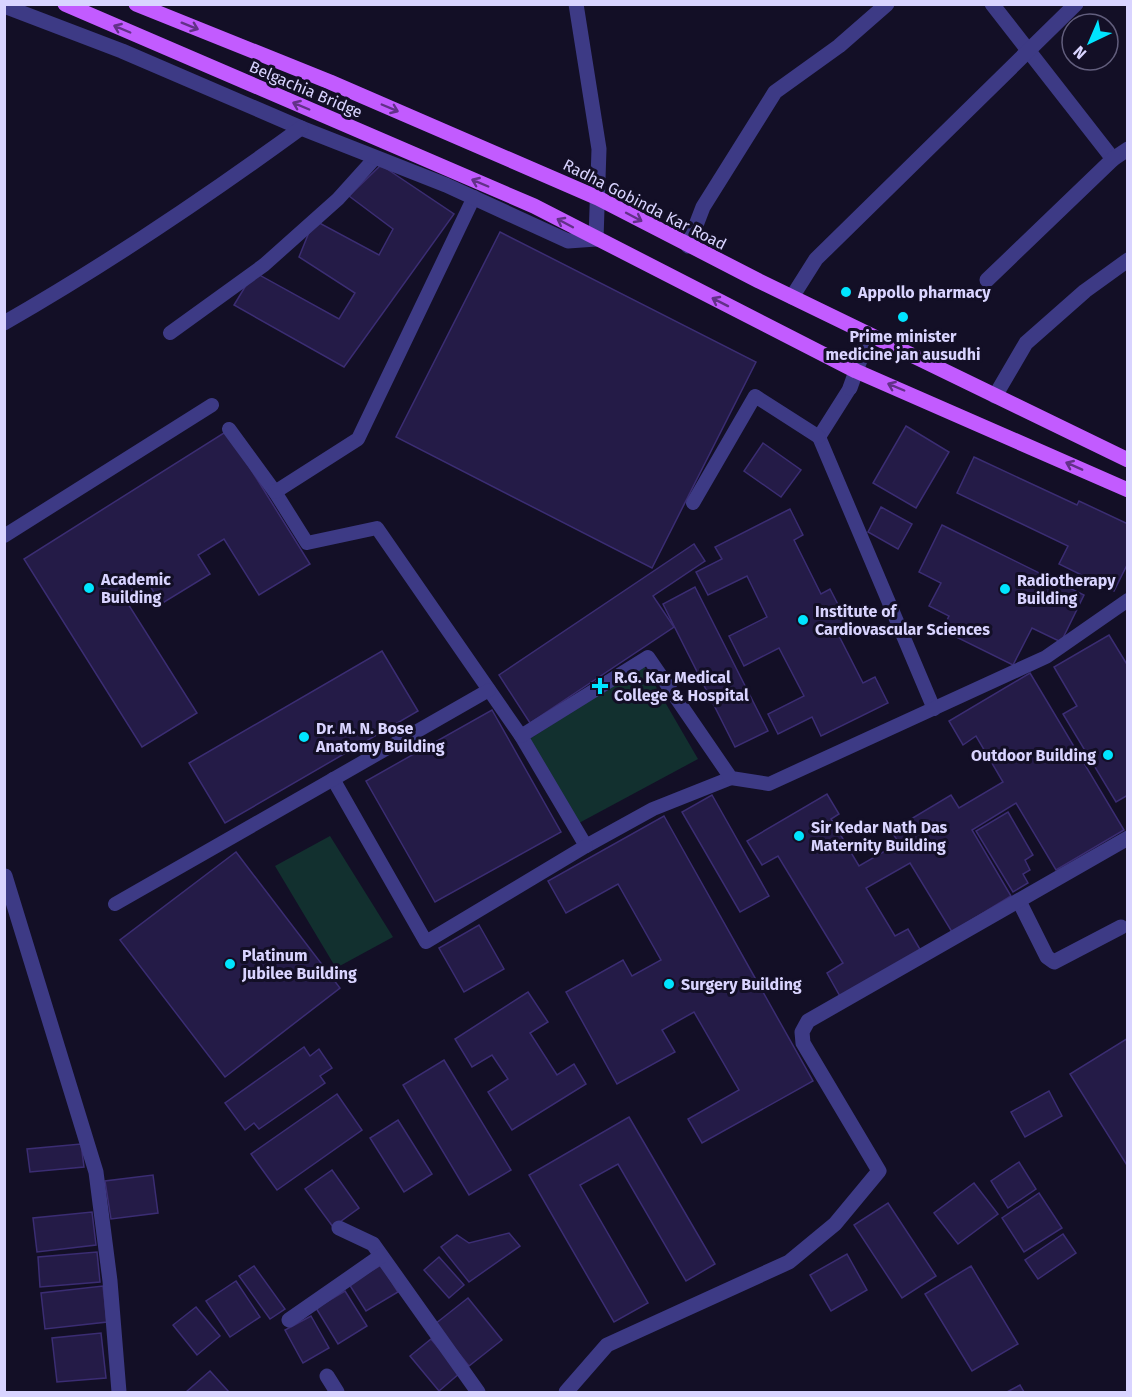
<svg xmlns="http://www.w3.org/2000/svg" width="1132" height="1397" viewBox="0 0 1132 1397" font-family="'Fira Sans',sans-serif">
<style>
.garden{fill:#12302f}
.building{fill:#241b47;stroke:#3b2d73;stroke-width:1.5}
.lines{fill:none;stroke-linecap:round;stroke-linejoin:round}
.service{stroke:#3d3a85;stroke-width:14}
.minor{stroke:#3d3a85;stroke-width:15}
.tertiary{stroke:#3d3a85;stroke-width:15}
.primary{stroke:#c25bff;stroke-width:15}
.oneway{stroke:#623188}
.poi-dot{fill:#00e5ff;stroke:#130f26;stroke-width:2}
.labels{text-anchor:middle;stroke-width:6;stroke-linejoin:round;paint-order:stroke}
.street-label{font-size:16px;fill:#d9d4ff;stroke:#130f26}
.poi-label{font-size:16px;font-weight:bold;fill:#d9d4ff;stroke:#130f26;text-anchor:start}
</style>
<rect width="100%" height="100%" fill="#130f26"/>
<g class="garden">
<polygon points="644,666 698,759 579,823 528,740"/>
<polygon points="330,836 393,937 336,968 275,866"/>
</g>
<g class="building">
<polygon points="381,165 454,214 344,367 234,305 254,272 339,319 355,293 299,257 314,220 379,255 393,229 349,196"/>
<polygon points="500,232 756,362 652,568 396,437"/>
<polygon points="906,426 949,452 916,508 873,483"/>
<polygon points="227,431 310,564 259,595 224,539 198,555 210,574 161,604 147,581 123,596 197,713 142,747 24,559"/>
<polygon points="763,443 801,470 781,497 744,471"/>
<polygon points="974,457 1077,505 1079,501 1128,524 1128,563 1114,591 1059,564 1068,546 957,493"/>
<polygon points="881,507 912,524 898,549 868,532"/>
<polygon points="790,509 803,535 794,540 821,594 830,589 848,624 836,630 863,683 875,677 888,703 821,736 812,717 778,734 768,714 804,696 779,648 744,666 729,636 767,617 747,576 708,595 696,572 722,559 715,547"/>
<polygon points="942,525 1084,595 1061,642 1032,628 1013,665 942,630 949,616 929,606 941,583 919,572"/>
<polygon points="694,544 705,561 653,596 674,627 530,723 499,675"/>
<polygon points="695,587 768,731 735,747 663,604"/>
<polygon points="1109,635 1128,666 1128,795 1116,802 1063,714 1077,706 1054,667"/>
<polygon points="382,651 418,711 225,823 189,763"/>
<polygon points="1030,673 1124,830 1056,870 1016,803 972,830 1011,896 952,932 910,863 866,888 895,936 908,929 921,951 841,998 827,973 843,963 778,856 762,865 747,841 827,794 839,814 831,819 859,866 899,843 891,831 951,795 959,808 1003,782 976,736 963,745 949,721"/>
<polygon points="492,710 561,832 435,902 366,781"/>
<polygon points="712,795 769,896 740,912 682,812"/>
<polygon points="1008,812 1033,855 1025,860 1030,870 1023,874 1028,883 1013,892 976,831"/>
<polygon points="664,816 813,1081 702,1143 688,1119 739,1090 694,1012 662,1030 675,1052 617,1084 566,992 623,960 632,976 661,960 618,884 566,913 548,881"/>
<polygon points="236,852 340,988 225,1077 120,940"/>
<polygon points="479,925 504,969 464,992 439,948"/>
<polygon points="528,992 548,1022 530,1033 557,1075 574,1064 586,1084 512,1130 488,1092 508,1079 492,1055 472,1067 455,1039"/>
<polygon points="1128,1038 1128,1167 1070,1074"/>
<polygon points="304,1047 310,1056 319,1049 332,1068 320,1076 325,1083 259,1129 254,1123 245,1130 225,1103"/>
<polygon points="444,1060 511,1170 469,1195 403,1085"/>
<polygon points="1049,1091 1062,1116 1025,1137 1011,1112"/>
<polygon points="337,1094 362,1130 277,1190 251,1154"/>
<polygon points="629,1117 715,1264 686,1281 618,1164 580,1185 648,1303 614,1322 529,1175"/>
<polygon points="398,1120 432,1174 404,1192 370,1138"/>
<polygon points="81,1144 84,1167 30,1172 27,1149"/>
<polygon points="1019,1162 1036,1189 1008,1208 991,1181"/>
<polygon points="332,1170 359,1208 333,1227 305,1189"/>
<polygon points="153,1175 158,1213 111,1219 105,1181"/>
<polygon points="974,1183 998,1214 958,1244 934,1213"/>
<polygon points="1039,1193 1062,1228 1024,1252 1002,1218"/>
<polygon points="888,1203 936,1276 902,1298 854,1225"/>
<polygon points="92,1212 96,1245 37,1252 33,1218"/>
<polygon points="509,1233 520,1246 469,1282 441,1247 457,1235 469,1243"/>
<polygon points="1063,1234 1076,1253 1038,1279 1025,1260"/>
<polygon points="97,1252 100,1282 40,1287 38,1257"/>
<polygon points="847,1254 867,1290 831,1311 810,1275"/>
<polygon points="439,1257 464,1285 449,1298 424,1270"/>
<polygon points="381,1265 398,1292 366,1311 349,1284"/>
<polygon points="254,1266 285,1309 270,1319 239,1276"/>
<polygon points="971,1266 1018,1344 972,1371 925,1294"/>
<polygon points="236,1281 260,1317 230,1337 206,1301"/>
<polygon points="103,1286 107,1322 45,1329 41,1293"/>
<polygon points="345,1291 367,1326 338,1344 316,1308"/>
<polygon points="468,1298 502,1340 469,1366 435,1324"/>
<polygon points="196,1307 220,1336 197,1355 173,1325"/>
<polygon points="311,1316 329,1348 303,1363 285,1330"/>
<polygon points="101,1333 106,1378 57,1382 52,1338"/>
<polygon points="431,1339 460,1373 439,1391 410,1356"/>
<polygon points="210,1371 229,1392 186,1392"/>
<polygon points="1020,1385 1024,1392 1007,1392"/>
</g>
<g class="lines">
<g class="service">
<polyline points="170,333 264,265 338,199 375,158"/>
<polyline points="850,388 819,437 934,709"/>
<polyline points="229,429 275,492 307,543 377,528 521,736 586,846 653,809 731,778"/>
<polyline points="275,492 358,439 474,197"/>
<polyline points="693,503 755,396 819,437"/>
<polyline points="4,536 212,405"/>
<polyline points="521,736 648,657 731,778 769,784 1046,657 1128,600"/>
<polyline points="333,779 426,942 586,846"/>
<polyline points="115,904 489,690"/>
</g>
<g class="minor">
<polyline points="992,4 1113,159"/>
<polyline points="4,6 122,51 301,128 446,185 568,241 596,239"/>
<polyline points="688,246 703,207 775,92 839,46 887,4"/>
<polyline points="987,280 1113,159 1128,149"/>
<polyline points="792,297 816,259 1076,4"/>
<path d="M4,323C107,264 205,198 301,128"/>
<polyline points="850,388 869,335"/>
<polyline points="995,396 1026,343 1085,291 1128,260"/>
<polyline points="5,876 96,1172 110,1281 119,1392"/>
<polyline points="1019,901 1047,957 1054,962 1121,927"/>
<polyline points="339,1228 373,1244 478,1392"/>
<polyline points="289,1320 381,1256"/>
<polyline points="327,1376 337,1392"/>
<polyline points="566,1392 607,1345 789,1262 835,1224 879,1171 803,1043 802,1032 808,1021 1128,838"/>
</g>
<polyline class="tertiary" points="576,4 599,149 596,239"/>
<g class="primary">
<polyline points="65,4 534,206 856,371 1128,490"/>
<polyline points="136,4 330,82 598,198 759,281 1128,460"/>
</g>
</g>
<defs><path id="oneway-shaft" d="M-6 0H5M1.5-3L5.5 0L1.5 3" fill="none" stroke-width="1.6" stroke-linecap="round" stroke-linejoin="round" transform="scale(1.5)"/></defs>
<g class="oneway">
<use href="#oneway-shaft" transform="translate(190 26) rotate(22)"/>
<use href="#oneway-shaft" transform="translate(122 29) rotate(-157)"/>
<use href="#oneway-shaft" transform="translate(301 106) rotate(-157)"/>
<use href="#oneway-shaft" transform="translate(390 108) rotate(23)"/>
<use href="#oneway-shaft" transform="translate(480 183) rotate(-157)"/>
<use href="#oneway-shaft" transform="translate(634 217) rotate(28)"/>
<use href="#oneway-shaft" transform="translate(565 223) rotate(-152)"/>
<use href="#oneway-shaft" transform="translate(720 302) rotate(-153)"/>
<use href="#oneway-shaft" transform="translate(896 387) rotate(-157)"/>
<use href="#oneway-shaft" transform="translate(1074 466) rotate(-156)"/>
</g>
<g class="poi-dot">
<circle cx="846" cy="292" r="6"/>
<circle cx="903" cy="317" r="6"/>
<circle cx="89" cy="588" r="6"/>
<circle cx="1005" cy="589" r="6"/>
<circle cx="803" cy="620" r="6"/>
<path d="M597 677h6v6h6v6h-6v6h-6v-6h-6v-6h6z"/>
<circle cx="304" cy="737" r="6"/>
<circle cx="1108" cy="755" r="6"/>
<circle cx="799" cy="836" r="6"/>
<circle cx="230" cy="964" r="6"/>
<circle cx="669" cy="984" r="6"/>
</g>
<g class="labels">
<g class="street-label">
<text transform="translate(306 89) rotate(23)" y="6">Belgachia Bridge</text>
<text transform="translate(645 204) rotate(27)" y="6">Radha Gobinda Kar Road</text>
</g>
<g class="poi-label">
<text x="858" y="298">Appollo pharmacy</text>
<text x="903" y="342" text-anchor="middle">Prime minister<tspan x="903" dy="18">medicine jan ausudhi</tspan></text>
<text x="101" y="585">Academic<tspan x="101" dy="18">Building</tspan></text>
<text x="1017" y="586">Radiotherapy<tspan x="1017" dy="18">Building</tspan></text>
<text x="815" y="617">Institute of<tspan x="815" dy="18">Cardiovascular Sciences</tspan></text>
<text x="614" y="683">R.G. Kar Medical<tspan x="614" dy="18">College &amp; Hospital</tspan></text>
<text x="316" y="734">Dr. M. N. Bose<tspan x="316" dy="18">Anatomy Building</tspan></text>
<text x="1096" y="761" text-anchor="end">Outdoor Building</text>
<text x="811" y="833">Sir Kedar Nath Das<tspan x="811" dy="18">Maternity Building</tspan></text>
<text x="242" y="961">Platinum<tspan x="242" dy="18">Jubilee Building</tspan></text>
<text x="681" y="990">Surgery Building</text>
</g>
</g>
<rect width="1132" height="1397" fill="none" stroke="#d9d4ff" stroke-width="12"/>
<g transform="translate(1090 42) rotate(224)"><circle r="28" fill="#130f26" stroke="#625e7d" stroke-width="1.5"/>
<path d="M0-4.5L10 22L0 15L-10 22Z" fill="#00e5ff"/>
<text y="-9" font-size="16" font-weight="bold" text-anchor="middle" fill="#d9d4ff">N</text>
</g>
</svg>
